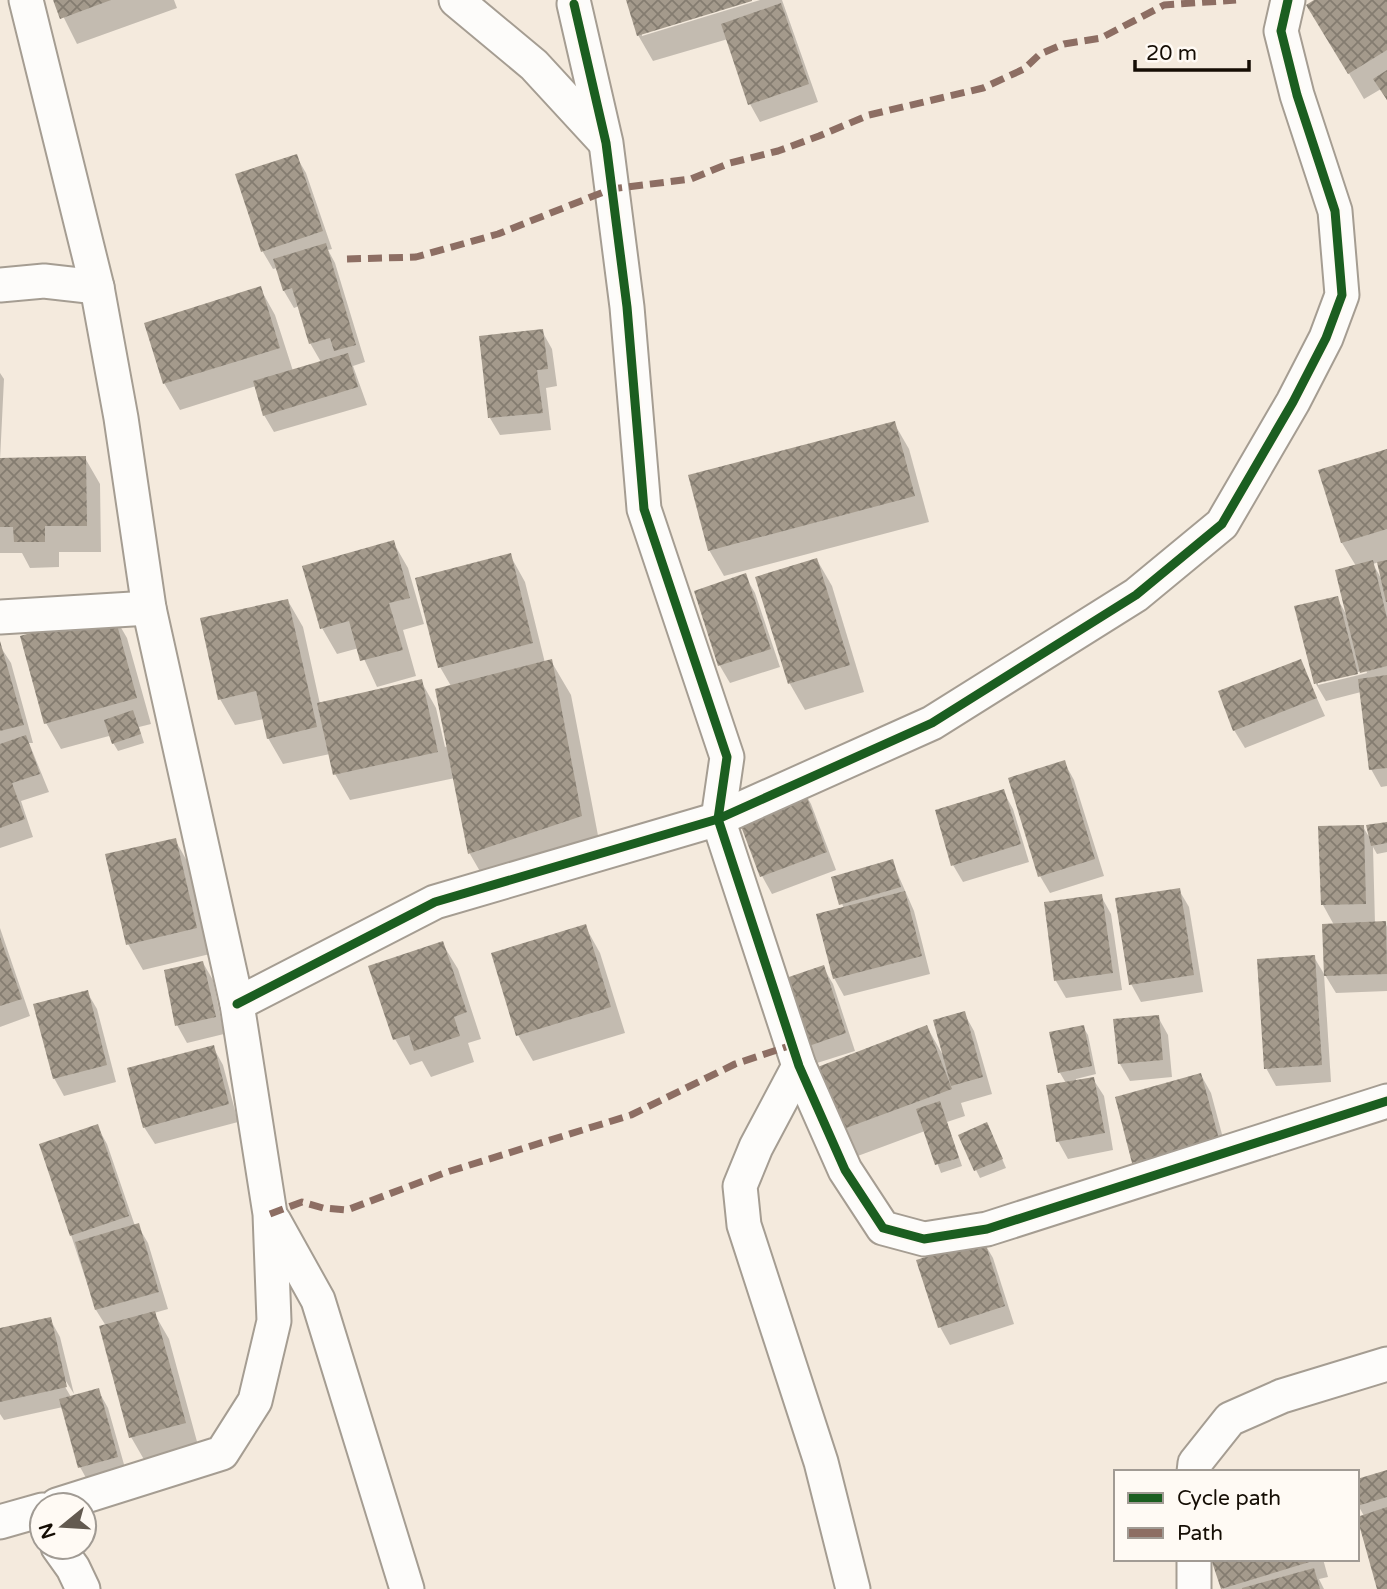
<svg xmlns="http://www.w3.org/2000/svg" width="1387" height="1589" viewBox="0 0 1387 1589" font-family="'Varela Round',sans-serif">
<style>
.shadow{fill:#0003;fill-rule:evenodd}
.building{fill:url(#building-cross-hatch)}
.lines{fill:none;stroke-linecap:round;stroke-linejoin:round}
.minor-casing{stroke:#a59d92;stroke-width:37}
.minor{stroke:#fdfcfa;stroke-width:33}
.quiet{stroke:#8d6e63;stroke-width:7;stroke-dasharray:14 7;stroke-linecap:butt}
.cycleway-casing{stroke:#fffaf4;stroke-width:13}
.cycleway{stroke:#1b5e20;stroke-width:9}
</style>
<defs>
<pattern id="building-cross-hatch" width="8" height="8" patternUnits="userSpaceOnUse" patternTransform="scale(1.75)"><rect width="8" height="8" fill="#a49a8c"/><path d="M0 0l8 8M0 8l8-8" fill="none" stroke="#847c70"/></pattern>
</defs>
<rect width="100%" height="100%" fill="#f4eadd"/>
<g class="shadow">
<polygon points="55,0 174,0 177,8 77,44"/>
<polygon points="627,0 748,0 642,32 642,36 760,0 782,0 818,102 760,122 750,104 728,39 653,61 638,35"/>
<polygon points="1317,0 1387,0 1387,100 1381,89 1364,99 1324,31"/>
<polygon points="296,156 306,173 332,249 328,250 335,263 365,362 353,366 367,405 274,432 264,415 256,386 180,410 164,383 260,288 275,315 293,371 321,362 310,343 299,306 294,308 284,291 277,268 273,269 263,252 237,176"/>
<polygon points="542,331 552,349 557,386 546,388 551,430 500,435 490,418"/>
<polygon points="0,373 4,379 0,460 85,458 100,484 101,552 59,552 59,567 30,568 22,553 0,553"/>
<polygon points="894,423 909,449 929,522 724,576 709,550"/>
<path d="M1387,451V786L1381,787L1371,769L1361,692L1326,701L1316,684L1296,608L1337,598L1346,614L1356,566L1342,543L1320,471ZM1379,562L1382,580L1373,564ZM1366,670L1367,673L1318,685V682Z"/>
<polygon points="393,542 408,568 424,624 403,630 416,676 377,687 359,648 337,654 322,628"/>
<polygon points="510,555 525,582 545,663 551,661 571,695 601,851 489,887 470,854 455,778 350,800 335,774 330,754 283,764 268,738 264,719 235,725 220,699 288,601 303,627 320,704 421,681 436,708 445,747 448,746 451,686 440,667"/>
<polygon points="817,560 832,586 864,692 805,710 790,684 757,578"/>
<polygon points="745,576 755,593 780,667 730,683 720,666 696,592"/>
<polygon points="112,612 127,638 151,724 139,727 144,743 118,751 109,736 61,749 46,723"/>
<polygon points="0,646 11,663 33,743 29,743 49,792 21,801 33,837 0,848"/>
<polygon points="1300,661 1325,716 1245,748 1234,730"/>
<polygon points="1064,762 1074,780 1104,876 1050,893 1040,876"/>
<polygon points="801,786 811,804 836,870 772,894 762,876 738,811"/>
<polygon points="1003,791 1013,809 1029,862 963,882 953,865"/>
<polygon points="1387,823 1387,852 1377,854 1373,847 1375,924 1385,923 1387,927 1387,991 1336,993 1325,975 1334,925 1323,905 1363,827 1371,840"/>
<polygon points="175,840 190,866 210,954 143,970 128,944"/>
<polygon points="892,861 914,911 930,974 844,996 834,978 844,909 833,879"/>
<polygon points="1179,890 1189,907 1203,992 1141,1002 1131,984"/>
<polygon points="1101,896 1111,914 1122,990 1066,998 1056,981 1046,904"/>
<polygon points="585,926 600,953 625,1033 533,1061 518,1035"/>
<polygon points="0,928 30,1016 0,1027"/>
<polygon points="442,943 458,969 481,1039 468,1043 474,1062 431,1077 422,1061 410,1065 395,1039"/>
<polygon points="1314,957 1324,974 1331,1082 1276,1086 1266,1068"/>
<polygon points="203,963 213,980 224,1034 187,1043 177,1025"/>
<polygon points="823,967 833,984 855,1051 817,1063 807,1046"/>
<polygon points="87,992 97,1009 116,1082 64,1096 54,1078"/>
<polygon points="964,1013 974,1031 992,1094 961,1103 965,1116 947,1122 962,1166 941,1173 925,1131 855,1157 840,1131 927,1027 944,1057"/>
<polygon points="1158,1017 1168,1035 1172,1077 1130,1081 1120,1064"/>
<polygon points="1083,1027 1088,1035 1096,1074 1076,1079 1076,1082 1093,1079 1104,1096 1113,1150 1068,1159 1058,1141 1066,1083 1060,1073"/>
<polygon points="213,1047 223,1065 238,1122 155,1144 144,1127"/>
<polygon points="1201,1075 1211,1093 1228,1157 1144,1180 1134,1162"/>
<polygon points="97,1126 107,1144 135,1226 138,1226 148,1243 168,1309 154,1313 169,1339 199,1449 146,1463 131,1437 106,1326 96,1310 71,1235"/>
<polygon points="991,1133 1006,1168 980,1178 976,1170"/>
<polygon points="983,1241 993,1258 1014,1324 950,1345 940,1327"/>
<polygon points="50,1319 60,1337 74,1394 64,1378 61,1380 71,1397 98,1390 108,1408 127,1475 90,1485 80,1467 63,1407 4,1420 0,1414 0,1330"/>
<polygon points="1387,1472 1387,1589 1379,1589 1357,1518 1364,1516 1358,1505"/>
<polygon points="1213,1559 1323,1559 1328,1577 1319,1579 1324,1589 1223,1589"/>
</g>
<g class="building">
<polygon points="53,0 111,0 60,19"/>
<polygon points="626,0 752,0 752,1 637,36"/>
<polygon points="1314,0 1387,0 1387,50 1348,74 1306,5"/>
<polygon points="781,3 809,84 748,105 721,24"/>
<polygon points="1387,70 1387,100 1373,79"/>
<polygon points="297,154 323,231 261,252 235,174"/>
<polygon points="326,243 356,345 334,351 330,338 309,344 292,288 283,291 273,259"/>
<polygon points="261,286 280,348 163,384 144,323"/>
<polygon points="543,329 548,369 537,370 543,413 488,418 479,336"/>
<polygon points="348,353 358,387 263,416 253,381"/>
<polygon points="895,421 915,496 708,551 688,475"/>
<polygon points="1387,449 1387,529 1341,543 1318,470"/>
<polygon points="86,456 87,526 45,526 45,542 14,542 13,527 0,527 0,458"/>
<polygon points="394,540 410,598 389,603 403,650 360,661 349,621 320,629 302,566"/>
<polygon points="511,553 533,643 438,668 415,578"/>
<polygon points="817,558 850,665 788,684 755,577"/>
<polygon points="1373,560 1387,618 1387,666 1360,673 1335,570"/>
<polygon points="1387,560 1387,602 1386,602 1377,562"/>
<polygon points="746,573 771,649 718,666 694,591"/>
<polygon points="1338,596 1358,674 1314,684 1294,606"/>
<polygon points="288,599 317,727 267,739 256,691 218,700 200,618"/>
<polygon points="113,610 137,698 44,724 20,636"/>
<polygon points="0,641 24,725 0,731"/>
<polygon points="552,659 582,816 468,854 435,689"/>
<polygon points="1301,659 1317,698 1233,731 1218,691"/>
<polygon points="1387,675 1387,768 1369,770 1358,679"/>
<polygon points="422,679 438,752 333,775 317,703"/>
<polygon points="133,710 141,734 112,744 104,720"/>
<polygon points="26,735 40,774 12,783 25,819 0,828 0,744"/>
<polygon points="1065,760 1095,859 1038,877 1008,778"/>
<polygon points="802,784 827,852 760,877 735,810"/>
<polygon points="1004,789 1021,844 951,866 935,810"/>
<polygon points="1387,822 1387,843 1371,846 1366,825"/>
<polygon points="1364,825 1366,904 1321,905 1318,826"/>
<polygon points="176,838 197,928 126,945 105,854"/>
<polygon points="893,859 901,887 839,905 831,877"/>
<polygon points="1180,888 1194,975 1129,985 1115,898"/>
<polygon points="905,891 922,956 833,979 816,914"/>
<polygon points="1102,894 1113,973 1054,981 1044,902"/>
<polygon points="1386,921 1387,974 1324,976 1322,924"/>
<polygon points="586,924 611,1007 516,1036 491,953"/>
<polygon points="0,937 22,999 0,1006"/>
<polygon points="443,941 467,1012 454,1017 460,1036 414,1051 409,1035 393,1040 368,966"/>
<polygon points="1315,955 1322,1065 1264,1069 1257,959"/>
<polygon points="203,961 216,1017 175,1026 164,970"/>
<polygon points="824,965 846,1033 806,1047 783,979"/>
<polygon points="88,990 107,1065 53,1079 33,1004"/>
<polygon points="965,1011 983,1077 951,1086 933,1020"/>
<polygon points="1159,1015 1163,1060 1118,1064 1113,1019"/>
<polygon points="927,1025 952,1089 838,1131 815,1068"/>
<polygon points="1084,1025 1092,1066 1058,1073 1049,1032"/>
<polygon points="214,1045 229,1104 143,1128 127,1068"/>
<polygon points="1201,1073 1219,1139 1132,1163 1115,1097"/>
<polygon points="1094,1077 1105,1133 1056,1142 1046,1085"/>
<polygon points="940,1101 959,1158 935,1165 916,1109"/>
<polygon points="987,1122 1003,1159 974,1171 958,1135"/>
<polygon points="98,1124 129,1216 70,1236 39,1144"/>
<polygon points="139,1223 159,1292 95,1310 75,1242"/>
<polygon points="984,1239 1005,1306 938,1328 916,1260"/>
<polygon points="155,1311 186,1423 129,1438 99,1326"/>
<polygon points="51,1317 67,1387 0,1402 0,1328"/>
<polygon points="99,1388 118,1457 78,1468 59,1399"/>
<polygon points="1387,1470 1387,1497 1357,1506 1357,1479"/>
<polygon points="1387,1507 1387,1589 1377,1589 1357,1517"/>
<polygon points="1211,1559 1316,1559 1316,1560 1221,1589"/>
<polygon points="1314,1568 1320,1589 1242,1589 1242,1588"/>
</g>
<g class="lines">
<g class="minor-casing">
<g id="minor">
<polyline points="26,0 97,287 121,418 149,608 237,1004 270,1214 274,1321 255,1401 222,1453 57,1505"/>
<polyline points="456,0 534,65 604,141"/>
<polyline points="574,4 606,143 627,307 644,509 727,757 718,819 799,1066 845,1170 883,1228 924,1239 987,1229 1387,1101"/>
<polyline points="0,285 44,281 97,287"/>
<polyline points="0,617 149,608"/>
<polyline points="237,1004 435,902 718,819 932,723 1136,595 1222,524 1293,402 1326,338 1342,295 1335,211 1297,95 1281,31 1288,0"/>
<polyline points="799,1066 756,1147 740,1186 744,1225 821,1462 853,1589"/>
<polyline points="274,1221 318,1300 407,1589"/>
<polyline points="1194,1472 1195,1463 1230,1419 1282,1396 1387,1364"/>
<polyline points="0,1522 42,1510"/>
<polyline points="58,1547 73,1568 83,1589"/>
<polyline points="1194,1589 1194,1559"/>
</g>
</g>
<use href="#minor" class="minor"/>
<g class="quiet">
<polyline points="347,259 416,257 498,234 611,189 691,179 730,163 778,151 819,136 869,115 983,88 1024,69 1040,54 1064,44 1101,38 1164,5 1236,0"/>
<polyline points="270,1214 302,1202 323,1208 347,1210 444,1173 631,1115 735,1064 792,1045"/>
</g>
<g class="cycleway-casing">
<g id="cycleway">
<polyline points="574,4 606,143 627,307 644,509 727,757 718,819 799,1066 845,1170 883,1228 924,1239 987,1229 1387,1101"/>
<polyline points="237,1004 435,902 718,819 932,723 1136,595 1222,524 1293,402 1326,338 1342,295 1335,211 1297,95 1281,31 1288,0"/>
</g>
</g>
<use href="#cycleway" class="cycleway"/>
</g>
<rect x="1114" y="1470" width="245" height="91" fill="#fffaf4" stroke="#a19b94" stroke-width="2"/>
<rect x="1128" y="1493" width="35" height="10" fill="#1b5e20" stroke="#a19b94" stroke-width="2"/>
<text x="1177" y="1505" font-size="21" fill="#150d04">Cycle path</text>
<rect x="1128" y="1528" width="35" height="10" fill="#8d6e63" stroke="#a19b94" stroke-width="2"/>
<text x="1177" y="1540" font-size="21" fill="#150d04">Path</text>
<g transform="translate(63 1526) rotate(252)"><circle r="33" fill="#fffaf4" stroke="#a19b94" stroke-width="2"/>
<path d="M0-5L12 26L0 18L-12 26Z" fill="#635a50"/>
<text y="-10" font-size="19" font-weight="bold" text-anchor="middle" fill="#150d04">N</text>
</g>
<path d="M1135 60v10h114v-10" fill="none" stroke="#150d04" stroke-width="3.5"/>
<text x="1146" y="60" font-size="21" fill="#150d04" stroke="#fffaf4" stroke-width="5" paint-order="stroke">20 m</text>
</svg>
